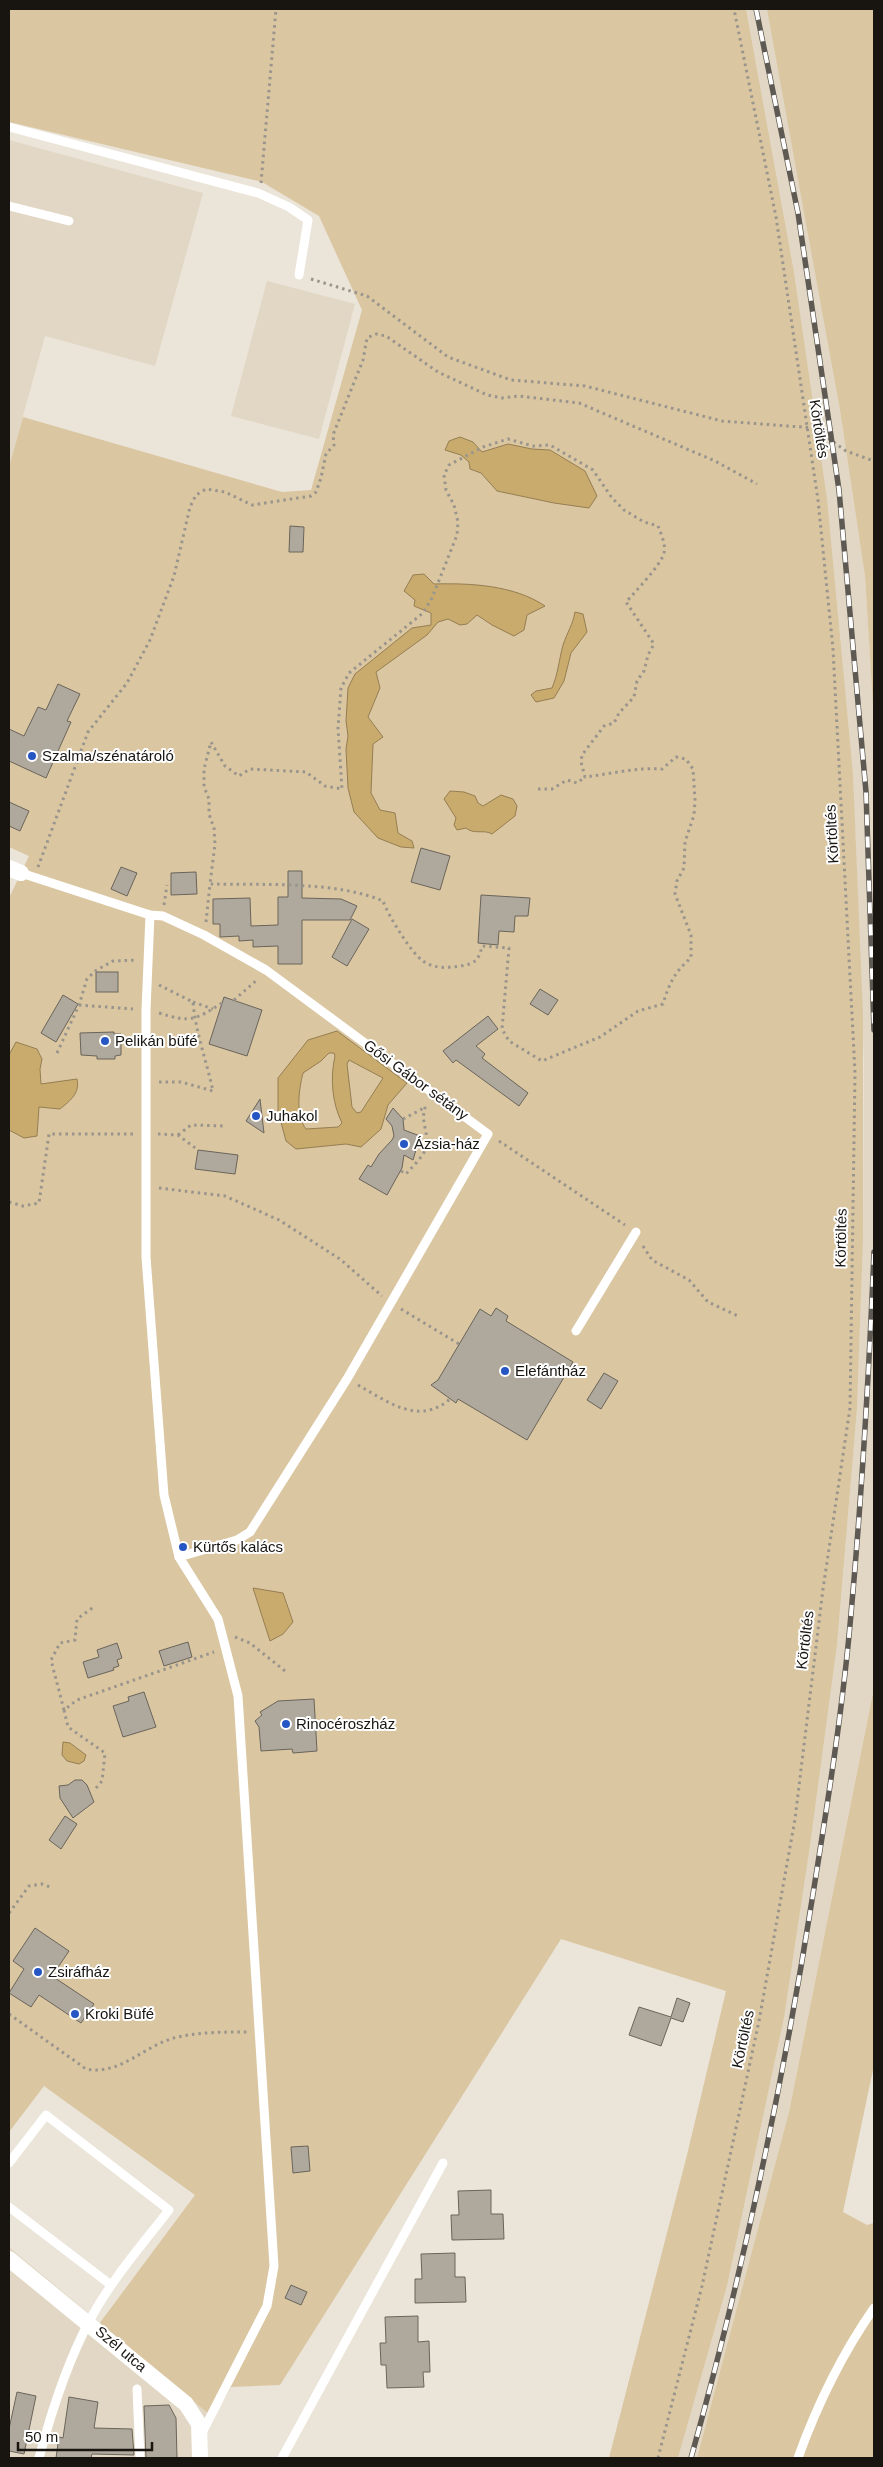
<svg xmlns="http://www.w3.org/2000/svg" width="883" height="2467" viewBox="0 0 883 2467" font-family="Helvetica,sans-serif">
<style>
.built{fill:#e1d7c4}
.green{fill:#dac6a1}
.water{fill:#caab6e;stroke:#957e52;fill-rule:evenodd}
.building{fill:#afa99d;stroke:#6a645a}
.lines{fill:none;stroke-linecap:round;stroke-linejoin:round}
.path{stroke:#9a958c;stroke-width:3;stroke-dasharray:2.5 4;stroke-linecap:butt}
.lane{stroke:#fff;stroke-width:9}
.street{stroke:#fff;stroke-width:16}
.rail-casing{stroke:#5e5953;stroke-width:5.5}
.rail{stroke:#fff;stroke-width:4;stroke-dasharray:11;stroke-linecap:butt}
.poi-dot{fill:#2556c4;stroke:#fff;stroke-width:2}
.labels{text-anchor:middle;stroke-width:4;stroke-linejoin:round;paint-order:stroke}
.street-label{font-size:15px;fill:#181511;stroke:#fff}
.poi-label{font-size:15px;fill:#181511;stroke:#fff;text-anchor:start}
</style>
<rect width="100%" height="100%" fill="#ebe4d8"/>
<g class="built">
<polygon points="746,9 767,9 771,24 840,410 865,576 874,723 874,1688 789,2112 697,2458 678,2458 727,2286 784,2018 810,1846 837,1645 857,1409 863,1240 864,1061 853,773 827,498 794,272"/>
<polygon points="9,140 203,193 155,366 45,336 9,467"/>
<polygon points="267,281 355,304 319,439 231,416"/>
<polygon points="9,2247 214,2418 204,2440 205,2458 9,2458"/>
</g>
<g class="green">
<polygon points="9,9 746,9 794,272 827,498 845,688 853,773 863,1016 863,1240 857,1409 837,1645 810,1846 784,2018 727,2286 678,2458 609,2458 687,2155 726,1991 561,1939 280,2385 231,2387 214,2418 99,2324 195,2195 44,2086 9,2132 9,898 29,856 9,847 9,467 23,417 282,492 311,490 362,310 319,216 262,182 9,122"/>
<polygon points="767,9 874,9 874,723 865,576 840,410"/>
<polygon points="874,1688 874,2065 843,2212 867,2225 874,2223 874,2458 697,2458 789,2112"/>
</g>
<g class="water">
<polygon points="460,437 473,442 482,452 508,444 532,449 550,450 585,471 597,496 589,508 554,503 497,491 481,473 470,469 469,462 461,455 445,450 449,441"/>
<path d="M424,574L434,584C470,583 514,585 545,606L527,615L524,630L514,636L492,625L477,615L467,624L460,625L448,619L438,622L427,635L376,672L380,688L368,717L383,737L373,744L371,793L380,810L395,813L398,833L412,841L414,848L401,847L378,838L354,812L348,788L346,749L348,736L346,721L348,688L355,674L412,628L431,625V613L414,606L415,600L404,591L413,575Z"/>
<path d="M575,612L583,614L587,632L571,653L564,681L554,698L536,702L531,695L536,691L552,688C558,674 559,660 563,645C567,633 573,624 575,612Z"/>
<path d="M450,791L464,792L475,796L478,803L483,806L501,795L513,799L517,806L515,816L492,834C484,829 474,835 466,828L457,830L454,825L456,818L444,799Z"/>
<path d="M337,1031L407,1083L388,1105L381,1129L361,1147L346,1144L296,1149L286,1141L278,1111V1078L308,1040ZM329,1053H334L335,1056C330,1078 332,1103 342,1123L338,1127L306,1129C295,1115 299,1089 303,1073L321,1061ZM349,1060L383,1078L361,1112L357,1113L352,1107L347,1064Z"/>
<path d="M16,1042L37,1049L42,1059L40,1069L41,1084L77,1079C80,1093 71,1100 60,1109L39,1107L37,1136L24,1138L9,1130V1055Z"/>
<polygon points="253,1588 283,1593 293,1622 283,1634 270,1641"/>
<polygon points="63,1742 70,1743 86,1755 84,1761 79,1764 67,1761 62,1755"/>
</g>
<g class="building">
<polygon points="290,526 304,527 303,552 289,552"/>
<polygon points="58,684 80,694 67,721 71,722 46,778 9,761 9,729 24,736 38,707 46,710"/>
<polygon points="9,802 29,811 20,831 9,826"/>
<polygon points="421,848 450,856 440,890 411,882"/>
<polygon points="121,867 137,873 127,896 111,889"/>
<polygon points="288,871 302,871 302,898 341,899 357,906 350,920 302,920 302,964 278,964 278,946 253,947 253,940 239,941 239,936 220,937 220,924 213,924 213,899 250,898 251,926 278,925 278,897 288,897"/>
<polygon points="196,872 197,894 171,895 171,873"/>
<polygon points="481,895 530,898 528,916 515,916 514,932 499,931 498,945 478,943"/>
<polygon points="352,919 369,929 347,966 332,957"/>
<rect x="96" y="972" width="22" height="20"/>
<polygon points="540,989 558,1000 548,1015 530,1004"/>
<polygon points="63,995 78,1004 56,1042 41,1033"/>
<polygon points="224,997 262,1010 247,1056 209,1044"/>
<polygon points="488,1016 498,1029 476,1046 485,1054 482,1058 528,1093 519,1106 456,1060 453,1063 443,1051"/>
<polygon points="114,1032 114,1034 121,1034 121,1055 115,1056 115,1059 97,1059 97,1056 81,1055 80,1033"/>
<polygon points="260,1099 264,1133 246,1121"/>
<polygon points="393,1108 403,1119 404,1130 420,1136 413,1160 404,1155 402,1168 387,1195 359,1179 368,1165 371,1167 379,1154 392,1140 394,1136 392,1126 386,1119"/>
<polygon points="198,1150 238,1155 235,1174 195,1169"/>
<polygon points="496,1308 508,1316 506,1321 573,1362 527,1440 458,1399 456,1403 431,1385 438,1380 480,1309 491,1316"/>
<polygon points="604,1373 618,1381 601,1409 587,1400"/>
<polygon points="188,1642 192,1657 164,1666 159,1651"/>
<polygon points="117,1643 122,1658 117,1660 119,1666 113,1668 114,1670 88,1678 83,1662 99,1657 97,1650"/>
<polygon points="144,1692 156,1727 123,1737 113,1706 129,1701 128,1697"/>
<polygon points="314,1699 317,1751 293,1753 292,1749 261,1751 259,1727 255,1721 262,1715 260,1712 278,1701"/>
<polygon points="75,1780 82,1780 87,1785 94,1802 73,1818 60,1798 59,1786 68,1785"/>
<polygon points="65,1816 77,1824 61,1849 49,1840"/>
<polygon points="35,1928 69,1951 52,1976 94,2004 81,2023 39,1995 31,2007 9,1993 24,1969 13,1961"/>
<polygon points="677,1998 690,2003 683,2022 671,2018 661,2046 629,2035 639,2007 671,2017"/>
<polygon points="308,2146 310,2171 293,2173 291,2147"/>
<polygon points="491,2190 491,2214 503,2214 504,2239 452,2240 451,2215 459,2215 458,2191"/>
<polygon points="455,2253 455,2277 465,2277 466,2302 415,2303 415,2279 422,2279 421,2254"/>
<polygon points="291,2285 307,2292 301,2305 285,2298"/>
<polygon points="418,2316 418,2342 429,2341 430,2372 423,2372 424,2387 387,2388 386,2365 381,2365 380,2343 386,2343 385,2317"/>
<polygon points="17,2392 36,2396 24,2454 9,2451 9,2429"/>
<polygon points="69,2397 98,2402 94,2428 132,2429 134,2455 92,2454 91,2458 56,2458 59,2437 63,2438"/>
<polygon points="169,2405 176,2418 177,2458 146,2458 144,2406"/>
</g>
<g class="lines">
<g class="path">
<polyline points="261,183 276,9"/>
<polyline points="311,279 367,296 448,357 511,380 585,386 722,421 814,428 846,451 874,461"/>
<polyline points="538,789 552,789 567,780 577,783 585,777"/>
<polyline points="38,867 88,732 127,683 150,640 174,576 190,507 196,495 206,489 225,492 252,505 311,496 316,492 321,478 326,454 334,445 333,435 363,360 367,338 376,334 386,336 438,372 487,395 502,398 519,396 579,403 715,461 757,484"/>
<polyline points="164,905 167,885"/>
<path d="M206,922L210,884C261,885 337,881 383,901C388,915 411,953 423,961C434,969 448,968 460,966C475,964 479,960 482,946L509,948L502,1029L509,1041L542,1061L600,1037L638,1011L663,1004C669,984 675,971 691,958V935L675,894L677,881L684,868L685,842L694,815L695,800L693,769L686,759L676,757L662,769C637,767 610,774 585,777L581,762L582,755L604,726L614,723L619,713L634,697L637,681L644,671L648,655L654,644L626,602C635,592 661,565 664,553C666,544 661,534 658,526L644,522L624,510L612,498L593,470L550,445L533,446L508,439L483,447L449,465L444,475L446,490L454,505L458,522L457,535L432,598L423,613L349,673L341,688L338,728L342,789L325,786L306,772L250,769L239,776L225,766L211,742L204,769V787L209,799V814L214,828L215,844L210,884"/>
<path d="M159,985L193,1002C195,1030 207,1063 213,1091L181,1082H159"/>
<polyline points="234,1000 257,980"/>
<polyline points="193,1002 213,1009"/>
<polyline points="79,1005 133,1009"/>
<path d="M159,1013C191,1023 195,1020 222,1003"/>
<polyline points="57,1053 79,1005 87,979 95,971 113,961 137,960"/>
<polyline points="403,1119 424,1108"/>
<polyline points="158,1134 178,1135 198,1150"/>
<polyline points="178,1135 191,1125 225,1126"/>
<polyline points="499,1141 625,1225"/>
<path d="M401,1171L406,1174C412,1167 423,1157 426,1148C430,1133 418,1118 427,1104"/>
<polyline points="159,1188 225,1196 279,1220 340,1259 382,1296"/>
<polyline points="9,1202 23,1206 39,1203 49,1134 135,1134"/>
<polyline points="643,1246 652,1260 689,1280 708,1302 740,1317"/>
<polyline points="401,1309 459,1344"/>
<path d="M358,1385C388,1402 419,1426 450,1399"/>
<polyline points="235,1637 250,1643 285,1671"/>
<polyline points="64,1710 51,1660 60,1643 75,1640 77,1619 95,1606"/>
<polyline points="96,1788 102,1781 105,1753 68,1727 64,1710 77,1700 214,1652"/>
<polyline points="9,1913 29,1886 42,1884 53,1888"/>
<path d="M9,2014L86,2069C121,2076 145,2044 178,2037C200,2032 224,2032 247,2032"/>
<polyline points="658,2458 702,2286 759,2021 795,1819 823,1589 850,1408 855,1073 833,649 818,500 776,217 734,9"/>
</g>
<g class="lane">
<polyline points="9,127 258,193 289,207 308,220 299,275"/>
<polyline points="9,206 69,221"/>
<polyline points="21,873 150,915 163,916 204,935 266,970 488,1134 347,1379 250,1532 237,1540 179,1557"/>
<polyline points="150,915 146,1010 146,1257 164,1495 179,1557 218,1619 238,1696 274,2266 267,2306 202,2433"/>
<polyline points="576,1331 636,1232"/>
<path d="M9,2163L46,2115L169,2210C142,2245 112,2279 91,2318C68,2360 51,2413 39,2458"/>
<polyline points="9,2207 111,2285"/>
<polyline points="137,2389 140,2458"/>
<polyline points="282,2458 443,2163"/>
<path d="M798,2458C817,2405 842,2354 874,2308"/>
</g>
<g class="street">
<polyline points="9,868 21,873"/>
<polyline points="9,2259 186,2404 199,2424 200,2458"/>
</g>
<g class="rail-casing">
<g id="rail">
<polyline points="756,9 798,213 839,490 866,792 874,1030"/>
<path d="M691,2458C743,2272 783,2084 813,1894C828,1801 843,1707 851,1614C862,1493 869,1373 874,1252"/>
</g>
</g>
<use href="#rail" class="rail"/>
</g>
<g class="poi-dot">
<circle cx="32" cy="756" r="5"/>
<circle cx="105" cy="1041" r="5"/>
<circle cx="256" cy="1116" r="5"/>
<circle cx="404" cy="1144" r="5"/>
<circle cx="505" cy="1371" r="5"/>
<circle cx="183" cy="1547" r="5"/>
<circle cx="286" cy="1724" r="5"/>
<circle cx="38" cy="1972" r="5"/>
<circle cx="75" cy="2014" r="5"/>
</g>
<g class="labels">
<g class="street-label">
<text transform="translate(819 429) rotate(81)" y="5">Körtöltés</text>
<text transform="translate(832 834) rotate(-93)" y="5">Körtöltés</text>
<text transform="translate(416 1080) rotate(36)" y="5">Gősi Gábor sétány</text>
<text transform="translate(841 1238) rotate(-89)" y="5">Körtöltés</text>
<text transform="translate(805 1640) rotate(-83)" y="5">Körtöltés</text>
<text transform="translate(743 2039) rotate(-78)" y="5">Körtöltés</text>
<text transform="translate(121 2349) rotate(40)" y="5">Szél utca</text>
</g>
<g class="poi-label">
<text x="42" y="761">Szalma/szénatároló</text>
<text x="115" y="1046">Pelikán büfé</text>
<text x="266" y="1121">Juhakol</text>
<text x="414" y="1149">Ázsia-ház</text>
<text x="515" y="1376">Elefántház</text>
<text x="193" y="1552">Kürtős kalács</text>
<text x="296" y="1729">Rinocéroszház</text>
<text x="48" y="1977">Zsiráfház</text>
<text x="85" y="2019">Kroki Büfé</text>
</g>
</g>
<rect width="883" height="2467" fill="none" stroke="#181511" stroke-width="20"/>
<path d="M18 2442v8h134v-8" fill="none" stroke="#181511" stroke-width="2.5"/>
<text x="25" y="2442" font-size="15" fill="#181511" stroke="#ffffff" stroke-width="4" paint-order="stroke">50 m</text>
</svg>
